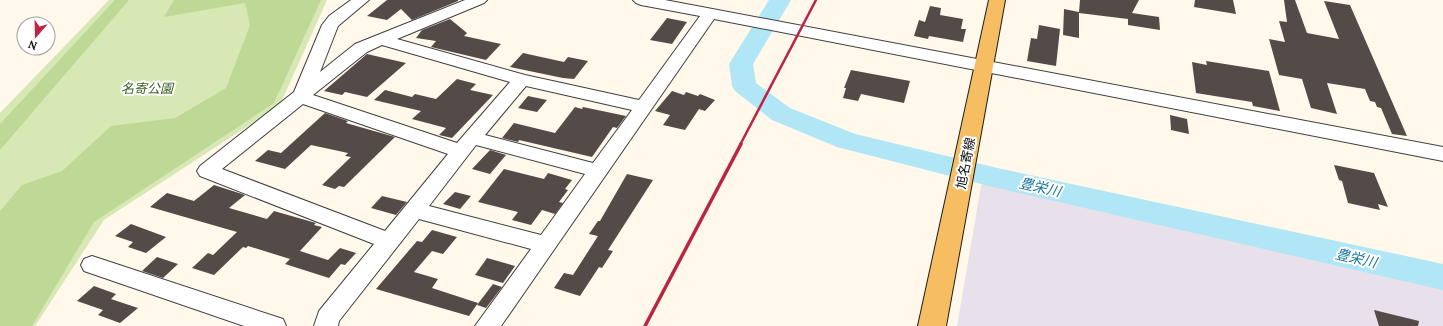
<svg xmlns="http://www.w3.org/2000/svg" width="1443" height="326" viewBox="0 0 1443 326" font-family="Lora,'Noto Sans JP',serif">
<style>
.industrial{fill:#e8e0eb}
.green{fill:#d7e8b5}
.forest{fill:#bed995}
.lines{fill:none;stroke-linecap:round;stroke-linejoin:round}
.river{fill:#b0e6f5;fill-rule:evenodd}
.building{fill:#544b48}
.minor-casing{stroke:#3f3f3f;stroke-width:2}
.major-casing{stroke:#1d1d1d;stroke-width:2}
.minor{fill:#fff;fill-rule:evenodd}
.major{fill:#f7bd62;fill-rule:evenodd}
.rail-far1{stroke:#ba2543;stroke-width:2.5}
.rail{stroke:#ba2543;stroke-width:3.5}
.labels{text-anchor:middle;stroke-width:4;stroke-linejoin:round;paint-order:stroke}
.park-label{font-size:13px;font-style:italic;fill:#36621d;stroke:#fff}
.street-label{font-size:13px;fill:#0c0c0c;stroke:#fff}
.water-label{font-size:14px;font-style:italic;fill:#17769c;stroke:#fff}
</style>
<rect width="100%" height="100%" fill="#fff8eb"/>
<polygon class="industrial" points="982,180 1443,284 1443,326 957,326"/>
<polygon class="green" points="109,0 327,0 280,105 104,220 35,326 0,326 0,113"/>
<g class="forest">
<polygon points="115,0 129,0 0,150 0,124"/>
<polygon points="174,0 321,0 274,103 94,222 32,326 0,326 0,211 22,185 62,171 111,126 175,118 226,88 250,25 245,3 164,17"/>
</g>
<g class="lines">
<polygon class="river" points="769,0 791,0 753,64 756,83 790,108 855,134 993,167 1443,264 1443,290 993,187 837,147 772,120 735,91 732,86 729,64"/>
</g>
<g class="building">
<polygon points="387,0 458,0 458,1 412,20 401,9 387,20 367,16"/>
<polygon points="1080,0 1139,0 1132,13 1159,17 1160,30 1128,25 1128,19 1079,13 1079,38 1063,35 1064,9 1079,12"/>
<polygon points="1195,0 1233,0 1236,14 1194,7"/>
<polygon points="1284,0 1295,0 1307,33 1339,39 1324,1 1350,5 1407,136 1392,134 1381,108 1377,107 1375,102 1370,101 1365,89 1327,83 1337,114 1311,108 1302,79 1279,75 1269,39 1285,42 1279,21 1287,22"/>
<polygon points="930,6 941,8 940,15 963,19 961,29 966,29 963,42 929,36 928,39 914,36 919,20 925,22"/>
<polygon points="667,18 687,22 672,44 650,40"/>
<polygon points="450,19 467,33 464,36 501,44 486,60 431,47 436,41 416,38 422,30"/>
<polygon points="1039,25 1060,29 1056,66 1027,61 1031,38 1037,39"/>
<polygon points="523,53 564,62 568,57 588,61 574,79 563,78 510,67"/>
<polygon points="367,54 406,63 367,97 345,92 342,95 324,91"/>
<polygon points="1206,61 1269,71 1280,111 1253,106 1252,102 1196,93 1192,62 1207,65"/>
<polygon points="851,70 910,81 904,103 861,94 858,101 843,98 846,88 844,88"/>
<polygon points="457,79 476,84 470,90 493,95 452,138 439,135 446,128 412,119 421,111 374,100 385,90 412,97 415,94 436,99"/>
<polygon points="672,91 684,95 686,92 698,96 700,94 715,100 705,111 699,109 685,130 663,125 670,115 655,111"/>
<polygon points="528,96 547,100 537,112 518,108"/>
<polygon points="575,107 582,109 583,107 626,116 617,128 613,127 592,157 519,140 518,142 502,138 514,123 555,133"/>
<polygon points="325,113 348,121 346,123 395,137 344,187 339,186 335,189 322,185 351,157 345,156 348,153 311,145 285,169 255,161 268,150 281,153"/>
<polygon points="1170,115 1187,119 1189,134 1171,130"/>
<polygon points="490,150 506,155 490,174 472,169"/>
<polygon points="1334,165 1374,173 1388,207 1378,204 1380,210 1348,203 1342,181 1339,180"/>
<polygon points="504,169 544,179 548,173 572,180 565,189 568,190 559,202 563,203 555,214 542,210 531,225 512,220 518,212 478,202"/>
<polygon points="627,174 653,180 608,250 613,251 602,268 599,267 580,296 554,288 564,273 573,275 598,236 589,234 598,221 600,221"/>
<polygon points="214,185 245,195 229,208 267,219 274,211 316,223 314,225 322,227 300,251 328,260 340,248 356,253 345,265 341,264 329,278 285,264 290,259 248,246 246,248 243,247 214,275 192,268 208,253 213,255 237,232 150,207 167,193 194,201"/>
<polygon points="455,192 471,196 460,209 443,204"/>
<polygon points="382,196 407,202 396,215 371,208"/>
<polygon points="131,224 166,237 146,253 128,247 133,242 115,236"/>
<polygon points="432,230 457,237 443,254 432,251 414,272 438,279 432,288 478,303 469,316 376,289 417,241 422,242"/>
<polygon points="157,257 178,264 163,278 142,271"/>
<polygon points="487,258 515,266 503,283 475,275"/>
<polygon points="493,284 502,287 486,308 477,305"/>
<polygon points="94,286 116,294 111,299 138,308 120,323 98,315 103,310 77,301"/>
<polygon points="1374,310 1419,321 1418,326 1379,326"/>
</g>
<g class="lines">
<g class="minor-casing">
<g id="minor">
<path d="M351,0H369L338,26L320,72L355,44L465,0H487L484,3L397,39L525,75L639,100L700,16L641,5L636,3L633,0H665L1443,147V161L714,19L501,326H475L531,249L419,219L339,321L338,326H314L319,311L374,244L200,176L197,171L200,166L294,92L322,25L329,16ZM382,45L510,82L457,143L313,95L367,52ZM526,86L632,110L593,163L485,135ZM303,104L448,154L385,231L222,169ZM476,145L585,174L541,235L429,206Z"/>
<polygon points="92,256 283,319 286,326 244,326 84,271 81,265 84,259"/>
</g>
</g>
<g class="major-casing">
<polygon id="major" points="989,0 1005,0 946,326 918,326"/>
</g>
<use href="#minor" class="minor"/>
<use href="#major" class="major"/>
<polyline class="rail-far1" points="740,145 816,0"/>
<polyline class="rail" points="645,326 741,144"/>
</g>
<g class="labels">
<g class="park-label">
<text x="147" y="93">名寄公園</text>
</g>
<g class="street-label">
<text transform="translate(965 163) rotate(-79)" y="5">旭名寄線</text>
</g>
<g class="water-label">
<text transform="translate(1040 187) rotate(13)" y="5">豊栄川</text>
<text transform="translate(1356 258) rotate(13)" y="5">豊栄川</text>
</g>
</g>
<g transform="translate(36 36) rotate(200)"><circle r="19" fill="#ffffff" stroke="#9e9e9e"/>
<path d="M0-3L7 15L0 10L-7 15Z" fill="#ba2543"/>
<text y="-6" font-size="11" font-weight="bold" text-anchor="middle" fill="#0c0c0c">N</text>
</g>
</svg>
